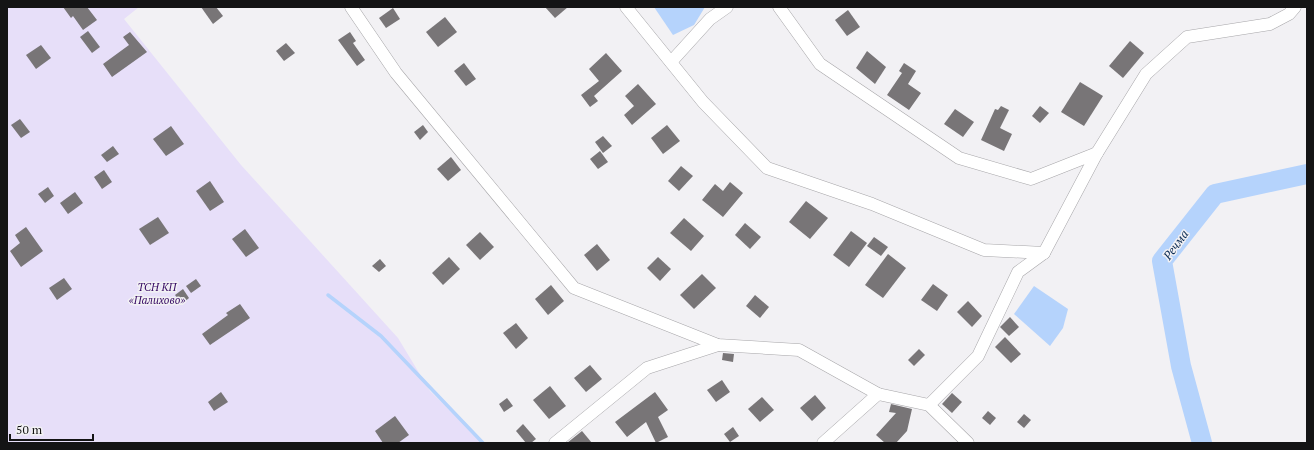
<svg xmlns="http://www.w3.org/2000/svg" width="1314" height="450" viewBox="0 0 1314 450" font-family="'PT Serif',serif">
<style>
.green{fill:#e7dff9}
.water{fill:#b5d3fc}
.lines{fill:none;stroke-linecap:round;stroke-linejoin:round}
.stream{stroke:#b5d3fc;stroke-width:3.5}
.river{stroke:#b5d3fc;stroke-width:20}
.building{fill:#787577}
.minor-casing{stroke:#a7a6a9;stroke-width:13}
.minor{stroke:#fff;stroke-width:12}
.labels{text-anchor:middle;stroke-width:3;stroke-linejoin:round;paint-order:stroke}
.park-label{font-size:11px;font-style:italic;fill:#370b64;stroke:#f2f1f4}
.water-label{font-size:12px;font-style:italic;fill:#0b2c55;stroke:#f2f1f4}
</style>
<rect width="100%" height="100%" fill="#f2f1f4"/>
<polygon class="green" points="7,7 139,7 124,19 241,165 398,338 430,391 484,443 7,443"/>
<g class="water">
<polygon points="654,7 705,7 694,25 673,35"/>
<polygon points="1034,286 1068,309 1063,328 1050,346 1014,314"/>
</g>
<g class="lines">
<polyline class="stream" points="328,295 381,336 483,443"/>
<polyline class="river" points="1202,443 1181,366 1162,261 1215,194 1307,174"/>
</g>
<g class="building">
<polygon points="63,7 87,7 97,20 83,30 73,16 71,18"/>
<polygon points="201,7 216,7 223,16 213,24"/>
<polygon points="545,7 568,7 555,18"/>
<polygon points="393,8 400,19 386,28 379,18"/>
<polygon points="848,10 860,27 847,36 835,20"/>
<polygon points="445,17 457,32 438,47 426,32"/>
<polygon points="88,31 100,47 92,53 80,37"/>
<polygon points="130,32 147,52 112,77 103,64 129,45 123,37"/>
<polygon points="350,32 356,41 353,43 365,60 357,66 338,40"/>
<polygon points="1130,41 1144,53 1123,78 1109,66"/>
<polygon points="286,43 295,53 284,61 276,51"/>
<polygon points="41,45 51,58 36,69 26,55"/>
<polygon points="867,51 886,67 875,84 856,68"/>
<polygon points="606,53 622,71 594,96 598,101 590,107 581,95 599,81 589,69"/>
<polygon points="464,63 476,79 466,86 454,71"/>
<polygon points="904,63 916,71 908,84 921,93 909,110 887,95 902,73 899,71"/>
<polygon points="1080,82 1103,96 1084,126 1061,112"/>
<polygon points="638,84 656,104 632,125 624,115 634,106 625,96"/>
<polygon points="1001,106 1009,110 1000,128 1012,134 1004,151 981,140 995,109 998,110"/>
<polygon points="1040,106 1049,113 1040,123 1032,116"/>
<polygon points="955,109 974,122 963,137 944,124"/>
<polygon points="20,119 30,132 21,138 11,125"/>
<polygon points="423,125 428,132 420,140 414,132"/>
<polygon points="667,125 680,141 663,154 651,138"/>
<polygon points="171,126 184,144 166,156 153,139"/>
<polygon points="603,136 612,146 603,153 595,142"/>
<polygon points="113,146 119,154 107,162 101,155"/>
<polygon points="600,151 608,162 598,169 590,159"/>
<polygon points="451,157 461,170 448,181 437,169"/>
<polygon points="681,166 693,176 679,191 668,181"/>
<polygon points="104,170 112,182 102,189 94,177"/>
<polygon points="210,181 224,202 210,211 196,191"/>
<polygon points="730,182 743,193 723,217 702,200 715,184 723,191"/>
<polygon points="48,187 54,196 45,203 38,194"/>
<polygon points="75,192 83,203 68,214 60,203"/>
<polygon points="806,201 828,218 810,239 789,222"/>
<polygon points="158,217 169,233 150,245 139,229"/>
<polygon points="684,218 704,236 691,251 670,233"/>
<polygon points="745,223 761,237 750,249 735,235"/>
<polygon points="26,227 43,251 21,267 10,251 20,243 15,235"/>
<polygon points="245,229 259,248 246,257 232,239"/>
<polygon points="851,231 867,243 849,267 833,255"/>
<polygon points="480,232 494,247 480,260 466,245"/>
<polygon points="874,237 888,247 881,256 867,246"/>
<polygon points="597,244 610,260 597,271 584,255"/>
<polygon points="888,254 906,268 883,298 865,285"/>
<polygon points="449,257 460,269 443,285 432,273"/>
<polygon points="658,257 671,269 660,281 647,268"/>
<polygon points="380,259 386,266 379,272 372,266"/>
<polygon points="702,274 716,288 694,309 680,295"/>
<polygon points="64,278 72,289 57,300 49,288"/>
<polygon points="196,279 201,286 191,293 186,286"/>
<polygon points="933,284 948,295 937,311 921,300"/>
<polygon points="551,285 564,301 548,315 535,299"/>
<polygon points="183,289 189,298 182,304 175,295"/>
<polygon points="755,295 769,307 760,318 746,306"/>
<polygon points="968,301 982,316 972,327 957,312"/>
<polygon points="240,304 250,318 210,345 202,334 228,315 226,313"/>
<polygon points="1010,317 1019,327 1009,336 1000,327"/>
<polygon points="516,323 528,338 516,349 503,333"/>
<polygon points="1005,337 1021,354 1011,363 995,347"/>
<polygon points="919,349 925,355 914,366 908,360"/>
<polygon points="723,353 734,354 733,362 722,360"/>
<polygon points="590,365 602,379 586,392 574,378"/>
<polygon points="722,380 730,392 716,402 707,390"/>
<polygon points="550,386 566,406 549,419 533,400"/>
<polygon points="221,392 228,402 214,411 208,402"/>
<polygon points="655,392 668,410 658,417 668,437 656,443 646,422 627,437 615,422"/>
<polygon points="952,393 962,402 952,413 942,404"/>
<polygon points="815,395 826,408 812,421 800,408"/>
<polygon points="762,397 774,410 760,422 748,409"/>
<polygon points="507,398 513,406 504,412 499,404"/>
<polygon points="891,404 912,409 907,431 896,443 885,443 876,435 896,413 889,412"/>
<polygon points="988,411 996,418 990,425 982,418"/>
<polygon points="1024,414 1031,420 1024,428 1017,422"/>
<polygon points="395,416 409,435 398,443 383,443 375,431"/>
<polygon points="523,424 536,439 531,443 526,443 516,431"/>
<polygon points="733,427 739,436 730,442 724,434"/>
<polygon points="582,431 592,443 567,443"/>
</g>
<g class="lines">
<g class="minor-casing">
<g id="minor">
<polyline points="351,7 396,73 574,288 718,345 799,350 878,394 929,405 968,443"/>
<polyline points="626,7 703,102 767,168 872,204 984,250 1044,253"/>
<polyline points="779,7 820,64 959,158 1031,179 1097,153"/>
<polyline points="671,62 710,19 727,7"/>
<polyline points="929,405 978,356 1018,272 1044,253 1097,153 1146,74 1187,37 1270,24 1289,14 1295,7"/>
<polyline points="555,443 647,368 718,345"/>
<polyline points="823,443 878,394"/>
</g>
</g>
<use href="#minor" class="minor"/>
</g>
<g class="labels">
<g class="park-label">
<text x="157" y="291">ТСН КП<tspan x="157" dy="13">«Палихово»</tspan></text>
</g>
<g class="water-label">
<text transform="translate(1176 245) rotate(-54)" y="4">Речма</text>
</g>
</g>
<rect width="1314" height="450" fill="none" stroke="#141415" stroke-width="16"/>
<path d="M10 434v6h83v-6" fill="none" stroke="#141415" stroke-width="2"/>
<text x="16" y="434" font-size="12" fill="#141415" stroke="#f2f1f4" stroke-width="3" paint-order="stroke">50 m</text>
</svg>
